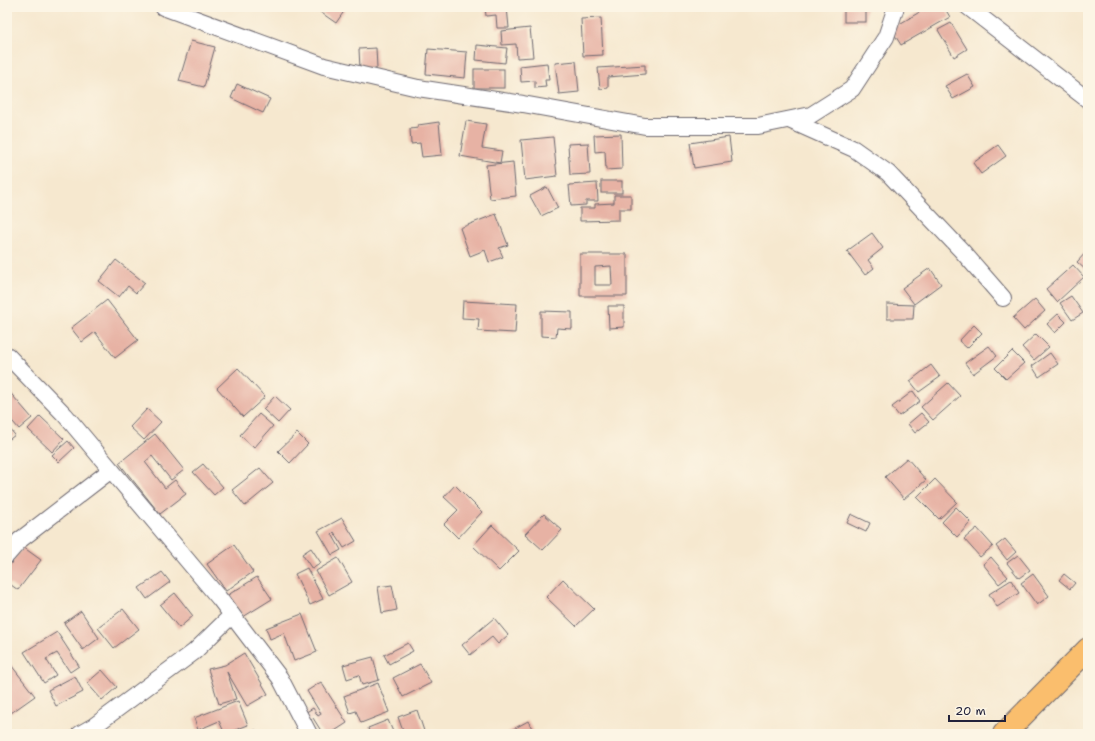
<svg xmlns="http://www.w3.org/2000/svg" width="1095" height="741" viewBox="0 0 1095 741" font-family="'Shantell Sans',sans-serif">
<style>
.building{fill:#e7b2a4;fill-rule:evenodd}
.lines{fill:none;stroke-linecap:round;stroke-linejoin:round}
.street-casing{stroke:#6c676f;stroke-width:18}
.highway-casing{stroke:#6c676f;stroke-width:24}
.street{stroke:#fff;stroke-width:16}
.highway{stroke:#fabe6d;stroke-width:22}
</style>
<rect width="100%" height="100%" fill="#fcf5e5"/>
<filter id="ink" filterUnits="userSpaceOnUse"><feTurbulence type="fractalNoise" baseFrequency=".025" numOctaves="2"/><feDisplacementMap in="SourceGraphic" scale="8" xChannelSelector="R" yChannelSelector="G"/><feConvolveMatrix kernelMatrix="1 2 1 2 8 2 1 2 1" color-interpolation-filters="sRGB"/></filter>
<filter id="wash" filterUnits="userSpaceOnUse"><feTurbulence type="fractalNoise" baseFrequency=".012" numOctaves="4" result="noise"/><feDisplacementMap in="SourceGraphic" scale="16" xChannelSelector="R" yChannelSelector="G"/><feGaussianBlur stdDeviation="0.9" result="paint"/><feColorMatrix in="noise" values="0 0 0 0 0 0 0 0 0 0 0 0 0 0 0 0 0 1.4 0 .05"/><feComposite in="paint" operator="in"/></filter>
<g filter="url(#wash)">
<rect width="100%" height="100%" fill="#f6e8cf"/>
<g id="blocks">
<g class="building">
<polygon points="313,7 347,7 336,23"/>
<polygon points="485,7 507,7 509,28 497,28 496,15 486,16"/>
<rect x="844" y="7" width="22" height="15"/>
<polygon points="928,7 944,7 950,17 901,45 891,29"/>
<polygon points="601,18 603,55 583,56 581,19"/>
<polygon points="951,23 967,49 954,57 938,30"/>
<polygon points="530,28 533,57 517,58 516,44 502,45 501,31"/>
<polygon points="191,41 215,47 204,87 179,81"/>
<polygon points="477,45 507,48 505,63 476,60"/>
<polygon points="376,48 377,68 360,69 359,49"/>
<polygon points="428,49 467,52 465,78 426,74"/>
<polygon points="576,61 579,92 559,94 555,63"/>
<polygon points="547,63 549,80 545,80 546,87 535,88 535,81 521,82 520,66"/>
<polygon points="645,65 645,74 608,77 608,88 600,89 598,68"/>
<rect x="474" y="69" width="30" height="19"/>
<polygon points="967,74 975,87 953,99 945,86"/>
<polygon points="237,84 270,99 263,113 231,98"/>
<polygon points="466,121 486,124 482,148 502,151 500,163 460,156"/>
<polygon points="439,122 442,155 422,157 420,143 411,144 410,129 418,128 418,125"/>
<polygon points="621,134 622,169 606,170 605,151 595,152 594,135"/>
<polygon points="553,137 557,176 525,180 521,140"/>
<polygon points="729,137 732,162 694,168 690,143"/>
<polygon points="588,143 590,174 570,175 568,144"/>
<polygon points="998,145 1006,156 981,174 973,163"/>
<polygon points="513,162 516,196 490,199 486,165"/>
<rect x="601" y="181" width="21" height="12"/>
<polygon points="597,183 598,201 586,201 586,205 571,206 569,185"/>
<polygon points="547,187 558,208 541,216 530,196"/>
<polygon points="614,195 631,195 631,209 619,209 619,220 580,221 580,208 595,208 595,204 614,203"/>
<polygon points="496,214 508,245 499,248 503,257 489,262 485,250 470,256 460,228"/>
<polygon points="872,233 883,248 868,260 874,268 865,275 847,251"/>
<polygon points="1088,250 1088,272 1077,262"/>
<path d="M580,254H627V296H580ZM611,266L612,285H595V267Z"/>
<polygon points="116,260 145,283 136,293 128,286 119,297 99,281"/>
<polygon points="1073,265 1084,277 1057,302 1046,289"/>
<polygon points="930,268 941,284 914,304 902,288"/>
<polygon points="1071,296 1083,313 1072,320 1060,303"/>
<polygon points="1035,299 1045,311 1024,330 1013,318"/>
<polygon points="107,300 138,340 115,358 95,332 82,342 71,328"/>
<polygon points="463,301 517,304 515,333 478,331 479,319 462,318"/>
<polygon points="887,304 914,305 913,319 887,319"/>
<polygon points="608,306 624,306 624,327 609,328"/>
<polygon points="541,311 572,312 572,329 557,328 556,337 541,336"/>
<polygon points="1058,314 1066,322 1055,333 1047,324"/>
<polygon points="974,325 982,333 967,348 959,341"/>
<polygon points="1036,334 1049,347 1034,360 1022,347"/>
<polygon points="989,346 997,356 973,374 965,363"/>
<polygon points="1012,351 1024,363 1006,379 995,368"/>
<polygon points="1050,353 1058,364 1039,377 1032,366"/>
<polygon points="931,365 940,377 919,392 910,381"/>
<polygon points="238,368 265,397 243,417 217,388"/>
<polygon points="948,383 960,396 933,420 921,407"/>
<polygon points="7,389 32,418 19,429 7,415"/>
<polygon points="913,391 920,401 899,416 892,407"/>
<polygon points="275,396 290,410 278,423 263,409"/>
<polygon points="147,409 161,422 144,440 130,427"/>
<polygon points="921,413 929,422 915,433 908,424"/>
<polygon points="259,414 273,426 254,448 240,435"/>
<polygon points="40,416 64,439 52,452 28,429"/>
<polygon points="7,426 15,435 7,441"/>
<polygon points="297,433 308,444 290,463 278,451"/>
<polygon points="155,434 184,470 171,480 152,456 145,462 165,488 175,480 186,494 160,514 119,463"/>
<polygon points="68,441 74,448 59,462 52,455"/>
<polygon points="907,458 926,480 904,499 885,477"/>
<polygon points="203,464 223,487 214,495 193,472"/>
<polygon points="260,468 273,483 245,506 232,490"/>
<polygon points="935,479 957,502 939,519 917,497"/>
<polygon points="455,485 482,512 458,538 444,524 458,510 444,497"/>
<polygon points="956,507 971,522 957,537 942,522"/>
<polygon points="544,514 562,530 543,550 525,534"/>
<polygon points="851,514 870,523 866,532 847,523"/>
<polygon points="342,518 356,541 344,548 334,532 332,534 341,550 332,555 318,531"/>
<polygon points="492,525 519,551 499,571 473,546"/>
<polygon points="977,528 993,546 980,557 964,539"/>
<polygon points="1005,539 1016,552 1007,560 996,546"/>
<polygon points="234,545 253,572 226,591 207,564"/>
<polygon points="23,547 41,560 18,590 7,582 7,569"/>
<polygon points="311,548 321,563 312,569 302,554"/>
<polygon points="1018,555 1030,570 1019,578 1007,563"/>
<polygon points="991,557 1008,577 999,584 983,564"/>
<polygon points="338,558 352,582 329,595 316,571"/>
<polygon points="307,568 323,599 310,605 295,574"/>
<polygon points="162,572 170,582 147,599 139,588"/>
<polygon points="1033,574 1049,596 1037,605 1021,583"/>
<polygon points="1064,574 1075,583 1070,589 1059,580"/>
<polygon points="257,577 272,599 243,617 228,595"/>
<polygon points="563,579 594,609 576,626 546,597"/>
<polygon points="1011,580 1019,593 997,607 989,594"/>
<polygon points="392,585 397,610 382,613 378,587"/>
<polygon points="175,593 193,616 179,628 160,605"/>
<polygon points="123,609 139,629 114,648 98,628"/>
<polygon points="81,611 99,638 83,650 64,623"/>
<polygon points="302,614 317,652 294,661 284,633 270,639 266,628"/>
<polygon points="494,618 508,635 498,644 492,637 470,655 462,645"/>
<polygon points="57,632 79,666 70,672 57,653 46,659 56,675 44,683 24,652"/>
<polygon points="408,643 413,651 389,664 384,655"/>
<polygon points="244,653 268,694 247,706 227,672 236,699 219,704 208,669 225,665"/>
<polygon points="373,657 379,680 362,685 359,675 347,679 343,665"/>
<polygon points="8,661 35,696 11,713 7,707"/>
<polygon points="420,664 431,683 403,697 393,678"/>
<polygon points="102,670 117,687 102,700 87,683"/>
<polygon points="75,676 83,692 56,706 48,690"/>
<polygon points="321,682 347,723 330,734 323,734 313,718 307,722 303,714 313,708 318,716 321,714 307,691"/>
<polygon points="378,683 389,712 361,723 356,711 350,713 344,696"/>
<polygon points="238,701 248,725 225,734 219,721 198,730 194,718"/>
<polygon points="417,710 425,734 404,734 398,717"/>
<polygon points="388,720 394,734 370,734 368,728"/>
<polygon points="528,721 535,734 509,734 508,732"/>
<polygon points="256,730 257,734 241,734 241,733"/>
</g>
</g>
</g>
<g filter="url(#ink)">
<use href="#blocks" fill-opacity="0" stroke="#6c676f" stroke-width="1"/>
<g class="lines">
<g class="street-casing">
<g id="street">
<polyline points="163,7 324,66 418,88 523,104 645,126 758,126 811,115 852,89 886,37 896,7"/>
<polyline points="968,7 1088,100"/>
<polyline points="789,120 854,149 888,173 962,251 1003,298"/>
<polyline points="7,355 65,415 219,598 280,678 309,734"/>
<polyline points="7,555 20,540 111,470"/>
<polyline points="80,734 94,726 194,652 232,615"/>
</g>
</g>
<g class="highway-casing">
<polyline id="highway" points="1004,734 1088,649"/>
</g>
<use href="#street" class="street"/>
<use href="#highway" class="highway"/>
</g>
</g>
<rect width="1095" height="741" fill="none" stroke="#fcf5e5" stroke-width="24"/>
<path d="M949 715v6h56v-6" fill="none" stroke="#22223b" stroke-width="2"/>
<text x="955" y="715" font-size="12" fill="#22223b" stroke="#fcf5e5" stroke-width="3" paint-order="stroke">20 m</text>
</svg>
